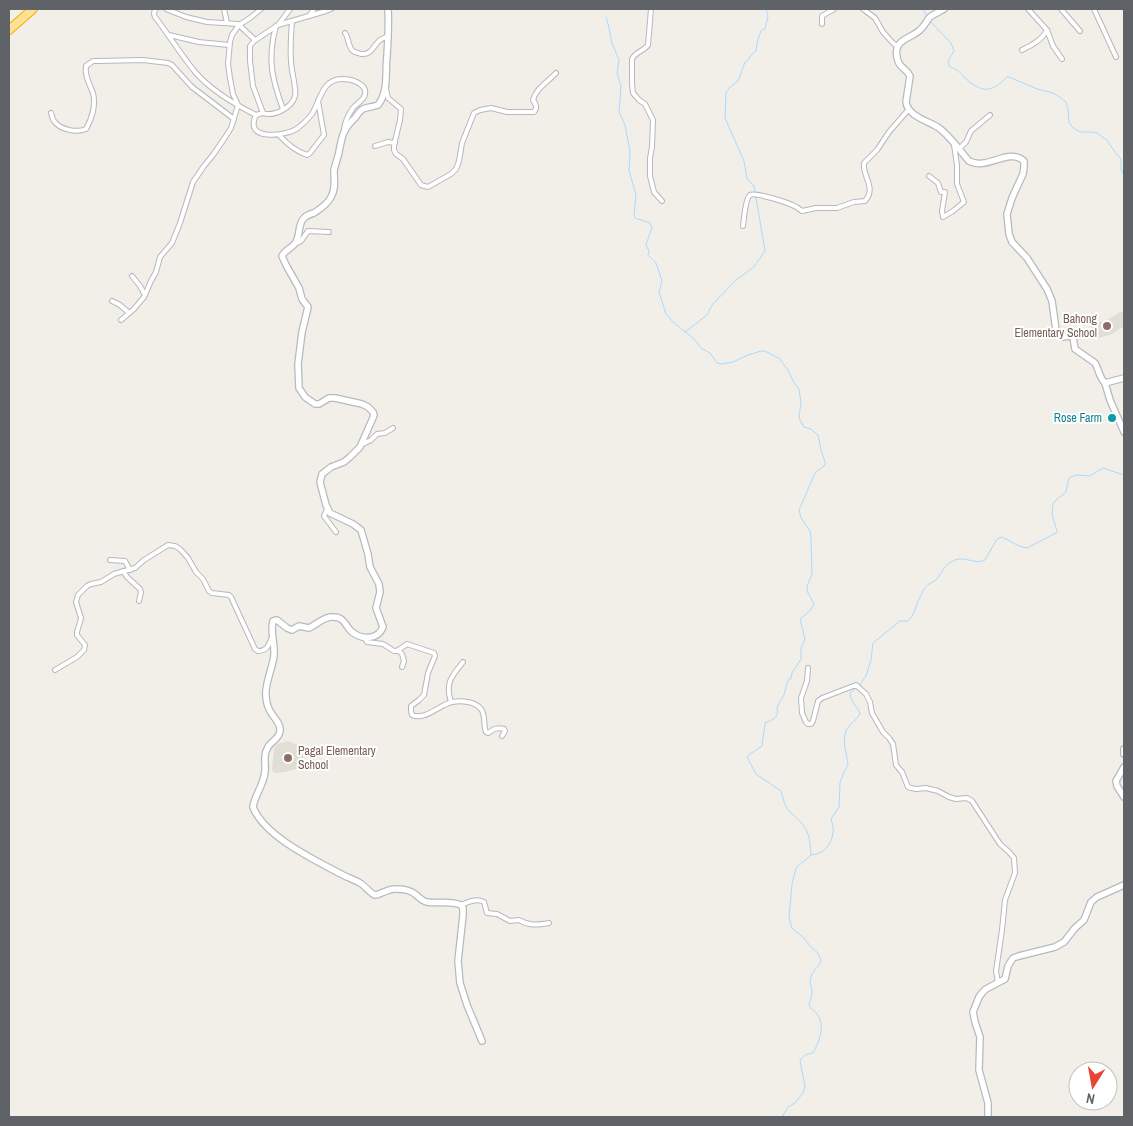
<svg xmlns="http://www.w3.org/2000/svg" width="1133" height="1126" viewBox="0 0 1133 1126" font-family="'Archivo Narrow',sans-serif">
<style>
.education{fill:#e1ded6}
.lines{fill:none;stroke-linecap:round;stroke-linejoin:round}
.stream{stroke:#aadaff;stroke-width:1}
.street-casing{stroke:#b5b8bc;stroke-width:6}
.secondary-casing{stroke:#b6babf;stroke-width:8}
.highway-casing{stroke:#f9ab00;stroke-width:10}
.street{stroke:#fff;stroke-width:4}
.secondary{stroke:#fff;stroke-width:5.5}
.highway{stroke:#fde293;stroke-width:8}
.education-dot{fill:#8d6e63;stroke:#fff;stroke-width:2}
.culture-dot{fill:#0f9aa8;stroke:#fff;stroke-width:2}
.labels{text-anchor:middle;stroke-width:4;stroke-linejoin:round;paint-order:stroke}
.education-label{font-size:12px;fill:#785e54;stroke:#fff;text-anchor:end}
.culture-label{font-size:12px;fill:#0d838f;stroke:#fff;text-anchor:end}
</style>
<rect width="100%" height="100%" fill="#f1efe8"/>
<g class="education">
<polygon points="1124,311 1124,326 1112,334 1096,339 1090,325 1092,323 1105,321 1120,312"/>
<polygon points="288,741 298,745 304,755 300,768 286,772 276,773 273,772 272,769 274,749 277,744"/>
</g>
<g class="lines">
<g class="stream">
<polyline points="923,9 927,17"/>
<path d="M606,17L609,28L612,44L614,48L619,60L617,73L621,86L619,112L625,125L630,152L629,170L636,195L634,215L635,218L650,223L652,227L646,245L649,251L648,255L656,263L662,281L659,292L666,314L673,322L693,338L701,348L710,353L717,363L722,364L733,362L748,355L761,351H765L780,359L789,372L793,381L799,389L801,403L799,416L800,420L804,427L811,429L818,435L821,450L825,462V465L815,473L799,510L801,518L810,531L811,539L812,574L807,586L808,593L814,604L810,611L800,619L805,639L801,648V659L792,673L791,679H789L787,683L784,695L777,707C779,718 774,719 765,723L762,746L750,754L747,757L756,774L781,791C783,797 784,805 788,810C793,816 800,819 805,828C810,835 810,846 811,855L796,868L792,884L789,918L792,928L802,936L812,948L818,953L821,961C819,966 815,969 812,974C808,984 812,985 812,994C812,997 809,1002 809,1005C811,1009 815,1011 817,1014C826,1026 819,1042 813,1053C807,1054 803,1055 800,1061L805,1086L803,1093L795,1103L788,1107L782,1117"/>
<path d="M929,20L951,43L954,51C951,57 946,60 950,67C952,68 955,69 957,70C960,72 963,76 966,79C983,93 991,93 1007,77H1009L1037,89L1053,93L1061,98L1066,102L1068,109L1069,122L1072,127L1080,132H1093L1097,133L1107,140L1114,151L1121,159V170L1124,175V180"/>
<path d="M755,193L754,186L747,179L744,161L725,118L726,93L730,87L738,81L745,62L748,60L752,54L756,51L758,39L761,31L765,29C766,21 771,17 765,9"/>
<polyline points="685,332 707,315 712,305 736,280 754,267 765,251 756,197"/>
<path d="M811,855C824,854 832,845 833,832C834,828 832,823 831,819L839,807L840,783L843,774L848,765C847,754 841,739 847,729C850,723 857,720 860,714C858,706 850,702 850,693L859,686L866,676L871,660L873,643L900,621H908C915,615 915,606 920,597C922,592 925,587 929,584C932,582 933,582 936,580C943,572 943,565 955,560C965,556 976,565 985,560L997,539L1002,537L1019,546L1027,548L1056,533L1057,531L1052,515L1053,504L1055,501L1066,492L1069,478L1076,475L1090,476L1103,468L1124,475"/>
</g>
<g class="street-casing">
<g id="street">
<path d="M156,9C154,11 153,13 155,17C169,35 181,55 196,73C211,90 236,105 256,115"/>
<polyline points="166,9 186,17 207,22 238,24 255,40"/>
<polyline points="224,9 227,23"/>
<path d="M290,9L278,25L254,41L250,46V61L253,86L263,113C273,117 292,108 295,96C297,90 291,70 291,61C290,48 291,34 292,21"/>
<path d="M651,9L648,45C644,51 635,52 632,59V84L633,93L639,100L645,104L653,120L652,147L650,158V176L654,192L662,201"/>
<polyline points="863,9 875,18 883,32 893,43 898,47"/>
<polyline points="1028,9 1047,30 1053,46 1062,59"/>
<polyline points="1061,9 1080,31"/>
<polyline points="1094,9 1116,57"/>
<polyline points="309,16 314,9"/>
<polyline points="822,24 822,16 834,9"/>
<polyline points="278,25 326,11 331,9"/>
<path d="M276,26C267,59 272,79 283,109"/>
<path d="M345,33C349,38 348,47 353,51C356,53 359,53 361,54C372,55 373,46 380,40C383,38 384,38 388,36"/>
<polyline points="169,35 199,42 229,45"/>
<path d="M1022,50C1032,45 1042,40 1047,30"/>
<path d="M386,89L388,98L401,109L400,120L394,145V150L396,154L403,159L421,185L428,187L451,174L456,169L459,161L462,143L474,113L480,110L491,108L507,112H534C538,108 536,104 533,100C536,88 548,82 556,73"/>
<path d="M51,113C52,115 52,119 54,121C60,130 77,133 86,129C92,119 96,105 93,93C90,85 84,75 86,66L93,61H98L143,60L168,63L172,65L192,87L234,119"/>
<path d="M263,113L256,115C243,141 285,137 298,128C303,124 308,119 312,114C320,101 322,79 342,79C346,79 350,79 354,81C358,82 364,86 365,90C367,99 357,103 353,108C348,115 345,122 344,129"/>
<path d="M279,135C287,144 295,151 307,155L310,153L324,135L318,101"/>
<polyline points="375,146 388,142 395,143"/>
<polyline points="959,149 966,142 971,131 990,115"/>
<polyline points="929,176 938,183 941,192 945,192 942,211 943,217 953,211 964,202 957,184 957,165 954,145"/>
<path d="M743,226C744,220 745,199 750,195C755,192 786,202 792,205C796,206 799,209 802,211L816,208H837L854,202L865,201C877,188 862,176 864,163L877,150L889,132L909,109"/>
<polyline points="295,244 301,241 308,231 329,232"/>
<polyline points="132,276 140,286 145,295"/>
<polyline points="112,301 120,305 129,313"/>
<polyline points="121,320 134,309 144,297 151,281 156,272 160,257 172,243 180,223 193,182 204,166 213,155 224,139 231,128 238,105 233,94 230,78 228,64 230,42 232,35 239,25 250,18 261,9"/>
<polyline points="361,445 371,440 377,434 385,433 393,428"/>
<polyline points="327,509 324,516 336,532"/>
<polyline points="110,560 125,561 130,570"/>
<polyline points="123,571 127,577 140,589 141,592 139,601"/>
<path d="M364,637L367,642L383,644L394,651H397L407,644L434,653L435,656L428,673L424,695L419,700L411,706V711L412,715C425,721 439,705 452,702C457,701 463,701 468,702C473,703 478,705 481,709C486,715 483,725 486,732L488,733C494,729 497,727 504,729L505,731L502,736"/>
<polyline points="398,650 402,654 404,661 402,667"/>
<polyline points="808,668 807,681 801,698 802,713 806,722 808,724 811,724 813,721 818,701 822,698 856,685 866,694 870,702 872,713 883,732 889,738 893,744 896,765 902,772 908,787 911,788 916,789 926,788 938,791 949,797 956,799 967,798 972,801 1000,844 1009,852 1014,858 1015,873 1005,900 1002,930 996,971 998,983"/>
<path d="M55,670L77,657L84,650L85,645L77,635V632L80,622L81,618L76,602L78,595L87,586L91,584L101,582L114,574L135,568L144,560L165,547L168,545L175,546L180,549L188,558L196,572L203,579L209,591L212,593L229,595L231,597L255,649L258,651C267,651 269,645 272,637"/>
<path d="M451,702C445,683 451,677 463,662"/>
<path d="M461,905C468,902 476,898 484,902L487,913L497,914L510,921L519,920C529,926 537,925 549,923"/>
</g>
</g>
<g class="secondary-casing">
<g id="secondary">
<path d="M388,9C389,24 388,40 387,56C385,72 389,91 378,105C373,107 367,107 363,109C360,111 357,115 355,118C343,129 342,136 339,152C338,158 335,164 334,171C334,180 336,189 331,197C328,204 320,209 314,213C310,214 307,215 304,218C298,224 300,233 297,240C294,248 285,249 282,256L286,265L299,288L302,299L308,307L302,332L298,364L299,388L305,397L315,404H319L329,398H335L362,404L368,407L373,412L374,415L372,420L360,447L350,457L344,462L331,467L326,471L322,474L320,482L326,505L330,513L353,524L361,530L368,554L370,567L379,584L380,592L376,608L383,627C378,640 362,640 352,632C347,628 345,620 339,618C326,614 319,623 309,628L299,626L292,630L287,628L277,620L273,621C270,632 275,643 274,655C273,667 264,686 266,696C266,701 268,707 270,711C273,717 281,723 280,731C279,740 270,741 267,749C263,756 266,764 265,771C264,785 255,794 253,807C264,836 313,859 339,873C346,877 353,879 360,883C364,885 371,894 375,895C377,896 389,888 396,889C402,889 410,890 415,894C419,897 422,901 427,902C438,904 449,900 461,905L463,908V915L458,961L460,983L467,1005L482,1041"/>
<path d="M944,9C939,12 934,14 930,17C926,21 925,26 920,30C909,40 891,39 898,61C900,68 907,69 910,76L906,102C908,117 929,121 939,128C951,137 959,150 969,161C987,171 1008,147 1024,161V167L1023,174L1012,198L1007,214L1009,234L1012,242L1027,258L1047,289L1052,301L1056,330L1059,335L1063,337L1070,336L1073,337L1075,349L1095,363C1099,370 1099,377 1105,383"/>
<polyline points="1105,383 1110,400 1124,432"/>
<polyline points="1105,383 1124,378"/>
<polyline points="1124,749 1124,754"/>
<polyline points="1124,767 1116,781 1117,786 1124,797"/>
<polyline points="988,1117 988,1103 979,1070 980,1037 975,1022 973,1012 979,997 982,993 986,989 1005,979 1008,966 1013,958 1019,956 1055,947 1064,942 1075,928 1084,920 1091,902 1097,897 1124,885"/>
</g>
</g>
<g class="highway-casing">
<polyline id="highway" points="9,30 33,9"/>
</g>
<use href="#street" class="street"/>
<use href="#secondary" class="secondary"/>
<use href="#highway" class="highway"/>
</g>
<g class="education-dot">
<circle cx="1107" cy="326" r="5"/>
<circle cx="288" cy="758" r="5"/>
</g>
<circle class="culture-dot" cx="1112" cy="418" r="5"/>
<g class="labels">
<g class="education-label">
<text x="1097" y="323">Bahong<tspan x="1097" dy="14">Elementary School</tspan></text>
<text x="298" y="755" text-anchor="start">Pagal Elementary<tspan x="298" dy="14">School</tspan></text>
</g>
<g class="culture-label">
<text x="1102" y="422">Rose Farm</text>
</g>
</g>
<rect width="1133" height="1126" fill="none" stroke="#5f6368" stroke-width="20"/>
<g transform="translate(1093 1086) rotate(191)"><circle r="24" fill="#ffffff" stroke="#bfc1c3"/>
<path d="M0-4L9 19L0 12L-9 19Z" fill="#ea4335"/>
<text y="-8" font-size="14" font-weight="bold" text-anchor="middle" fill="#5f6368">N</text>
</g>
</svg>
